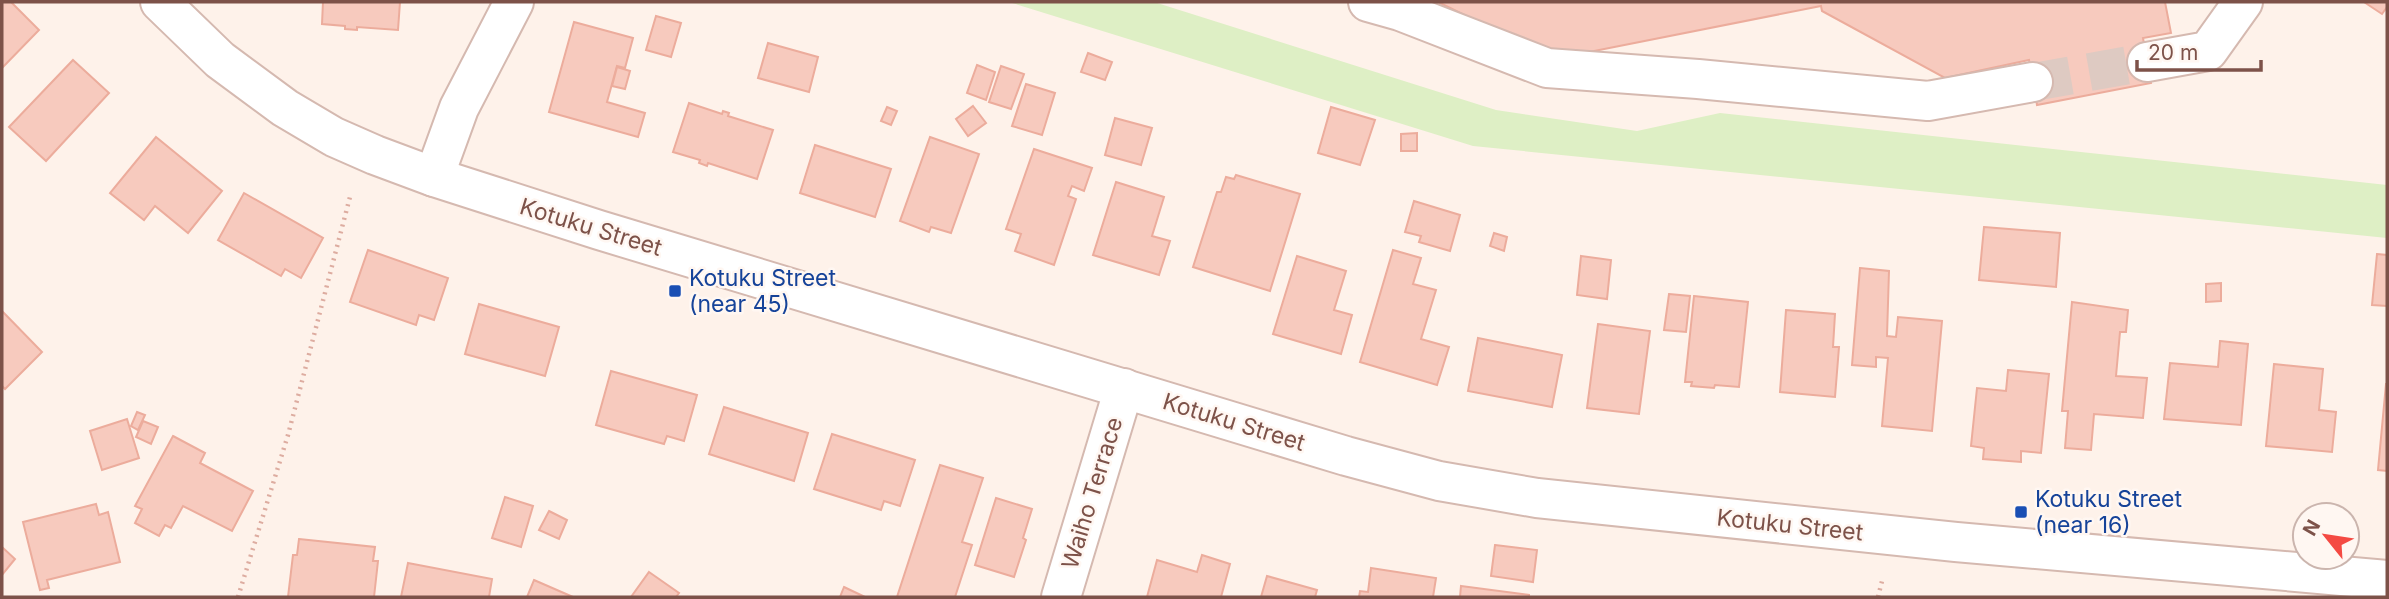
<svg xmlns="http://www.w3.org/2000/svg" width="2389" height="599" viewBox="0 0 2389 599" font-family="Inter,sans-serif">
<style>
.green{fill:#deefc5}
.building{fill:#f7cabe;stroke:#ecac9c;stroke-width:2}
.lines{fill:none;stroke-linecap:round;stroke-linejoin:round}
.minor-tunnel{stroke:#decac2;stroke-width:38;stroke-dasharray:38 19;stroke-linecap:butt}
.minor-casing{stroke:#d5b9b0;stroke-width:42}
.path{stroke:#ddaca0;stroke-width:4.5;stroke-dasharray:2 5;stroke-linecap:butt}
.minor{stroke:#fff;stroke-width:38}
.transit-dot{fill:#1a4fb4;stroke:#fff7f2;stroke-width:2.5}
.labels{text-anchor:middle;stroke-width:5;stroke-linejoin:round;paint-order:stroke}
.street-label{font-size:23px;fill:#7d5249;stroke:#fff7f2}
.transit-label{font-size:23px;fill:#164399;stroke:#fff7f2;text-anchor:start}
</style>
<rect width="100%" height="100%" fill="#fef2ea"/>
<polygon class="green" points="1009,2 1154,2 1496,110 1637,131 1720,113 2387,185 2387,238 1473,146"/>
<g class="building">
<polygon points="2,2 11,2 39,30 2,68"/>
<polygon points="323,2 400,2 398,30 357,27 357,30 345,29 345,26 322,24"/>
<polygon points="1438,2 2165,2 2171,33 2143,38 2151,83 2037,105 2029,60 1945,78 1822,11 1821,6 1554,59"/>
<polygon points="2364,2 2387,2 2387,7 2382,14"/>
<polygon points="656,16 681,23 671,57 646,50"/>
<polygon points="574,22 633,38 625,68 617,66 607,102 645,113 638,137 549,112"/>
<polygon points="768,43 818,57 809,92 758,78"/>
<polygon points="1088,53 1112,62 1105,80 1081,72"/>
<polygon points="73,60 109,93 46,161 9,127"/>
<polygon points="977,65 995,72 986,100 967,93"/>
<polygon points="1001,66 1024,74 1011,109 989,102"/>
<polygon points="617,67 630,71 625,89 612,86"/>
<polygon points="1026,84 1055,93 1042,135 1012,126"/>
<polygon points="689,103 722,114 723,111 729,113 728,116 773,130 757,179 708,163 707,166 699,163 700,160 673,152"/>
<polygon points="973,106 986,123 968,136 956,119"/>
<polygon points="887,107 897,111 891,125 881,121"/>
<polygon points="1331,107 1375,120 1360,165 1318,153"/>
<polygon points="1115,118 1152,128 1141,165 1105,155"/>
<polygon points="1417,133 1417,151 1401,151 1401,134"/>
<polygon points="156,137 222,191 188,233 155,206 144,220 110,193"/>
<polygon points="930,137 979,154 951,233 931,227 929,232 900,221"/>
<polygon points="815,145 891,169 875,217 800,193"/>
<polygon points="1034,149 1092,168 1084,191 1072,186 1068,196 1076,199 1054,265 1015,251 1021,234 1006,229"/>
<polygon points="1236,175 1300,194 1270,291 1193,267 1217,192 1221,192 1226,177 1234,179"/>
<polygon points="1116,182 1164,197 1152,236 1170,241 1159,275 1093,255"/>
<polygon points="244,193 323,238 301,278 285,269 281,276 218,240"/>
<polygon points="1414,201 1460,215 1450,251 1419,242 1421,236 1405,232"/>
<polygon points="1984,227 2060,233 2056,287 1979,280"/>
<polygon points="1494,233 1507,237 1504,251 1490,246"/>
<polygon points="368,250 448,278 434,320 419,315 416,325 350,302"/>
<polygon points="1393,250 1421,258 1413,284 1436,290 1421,339 1449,347 1437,385 1360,362"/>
<polygon points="2377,254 2387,255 2387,306 2372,305"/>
<polygon points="1297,256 1346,271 1334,310 1352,315 1341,354 1273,334"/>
<polygon points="1581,256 1611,260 1607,299 1577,295"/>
<polygon points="1860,268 1889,271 1887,336 1896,337 1898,317 1942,321 1932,431 1882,426 1888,358 1876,357 1876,367 1852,365"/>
<polygon points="2221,283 2221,301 2206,302 2206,284"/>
<polygon points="1669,294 1690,296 1686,332 1664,330"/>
<polygon points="1694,296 1748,302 1739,387 1715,385 1714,388 1691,386 1692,382 1685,382"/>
<polygon points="2072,302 2128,310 2126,332 2120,332 2116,376 2147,378 2143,418 2094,414 2091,450 2065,448 2068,411 2062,411"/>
<polygon points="479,304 559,327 545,376 465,354"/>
<polygon points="1786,310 1835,314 1833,347 1839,347 1835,397 1780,392"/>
<polygon points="2,311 42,352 5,389 2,386"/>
<polygon points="1598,324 1650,331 1639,414 1587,408"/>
<polygon points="1478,338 1562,355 1552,407 1468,391"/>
<polygon points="2220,341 2248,344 2241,425 2164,419 2170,363 2218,367"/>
<polygon points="2274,364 2323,369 2319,410 2336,412 2332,452 2266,446"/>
<polygon points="2008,370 2049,374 2041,453 2021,451 2021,462 1983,459 1984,448 1971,446 1977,388 2006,391"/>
<polygon points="611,371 697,395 684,441 667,436 664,444 596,425"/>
<polygon points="2386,384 2387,384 2387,471 2378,470"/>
<polygon points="724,407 808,433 794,481 709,454"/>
<polygon points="137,412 145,415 138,430 131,426"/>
<polygon points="127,419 139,458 102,470 90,431"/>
<polygon points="143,421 158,427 151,444 136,437"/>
<polygon points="832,434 915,460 900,506 884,501 881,510 814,489"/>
<polygon points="173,436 205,453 200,463 253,491 232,531 183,506 171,528 165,525 159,536 135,523 142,509 135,506"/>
<polygon points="940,465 983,478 962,542 972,545 955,597 897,597"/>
<polygon points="505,497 533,506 521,547 492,538"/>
<polygon points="996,498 1032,509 1023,538 1026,540 1014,577 975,565"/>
<polygon points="96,504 99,515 108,512 120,562 47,580 49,588 40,590 23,522"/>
<polygon points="549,511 567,520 559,539 539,530"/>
<polygon points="299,539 375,547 373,561 378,561 374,597 288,597 293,555 297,555"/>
<polygon points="1495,545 1537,550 1533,582 1491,576"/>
<polygon points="2,547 15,559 2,575"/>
<polygon points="1202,555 1230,564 1221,597 1147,597 1157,560 1197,572"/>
<polygon points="408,563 492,579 489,597 401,597"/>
<polygon points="1371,568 1436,578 1433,597 1359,597 1360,591 1368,592"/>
<polygon points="649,572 679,593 676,597 631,597"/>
<polygon points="1267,576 1317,590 1315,597 1261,597"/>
<polygon points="534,580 573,597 527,597"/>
<polygon points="1461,586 1529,595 1529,597 1460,597"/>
<polygon points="844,587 865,597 840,597"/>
</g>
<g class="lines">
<polyline class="minor-tunnel" points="2033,82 2147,62"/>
<g class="minor-casing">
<g id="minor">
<polyline points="160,2 220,60 285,108 334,137 375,155 434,177 599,230 1346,456 1439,481 1537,498 1956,542 2387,580"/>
<polyline points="1368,2 1400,11 1547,68 1698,79 1928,101 2033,82"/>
<polyline points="2147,62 2208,51 2243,2"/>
<polyline points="434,177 459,108 514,2"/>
<polyline points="1061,597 1124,388"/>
</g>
</g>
<g class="path">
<polyline points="238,597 288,435 351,193"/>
<polyline points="1878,597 1883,577"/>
</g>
<use href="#minor" class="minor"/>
</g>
<g class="transit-dot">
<rect x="668" y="284" width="14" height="14" rx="3.5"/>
<rect x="2014" y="505" width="14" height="14" rx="3.5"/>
</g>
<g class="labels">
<g class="street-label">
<text transform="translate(591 227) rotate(17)" y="8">Kotuku Street</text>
<text transform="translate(1234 422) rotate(17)" y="8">Kotuku Street</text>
<text transform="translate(1092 493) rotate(-73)" y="8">Waiho Terrace</text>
<text transform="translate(1790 525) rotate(6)" y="8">Kotuku Street</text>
</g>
<g class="transit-label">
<text x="689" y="286">Kotuku Street<tspan x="689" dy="26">(near 45)</tspan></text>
<text x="2035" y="507">Kotuku Street<tspan x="2035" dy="26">(near 16)</tspan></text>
</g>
</g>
<rect width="2389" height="599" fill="none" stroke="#7d5249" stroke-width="7"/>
<g transform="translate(2326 536) rotate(300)"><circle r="33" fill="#fff7f2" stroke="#cbb5ae" stroke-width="2"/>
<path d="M0-5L12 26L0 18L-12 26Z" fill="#f44a43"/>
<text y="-10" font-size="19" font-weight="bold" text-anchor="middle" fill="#7d5249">N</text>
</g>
<path d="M2137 60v10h124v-10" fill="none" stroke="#7d5249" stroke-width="3.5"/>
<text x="2148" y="60" font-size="21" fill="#7d5249" stroke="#fff7f2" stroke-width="5" paint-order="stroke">20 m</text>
</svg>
